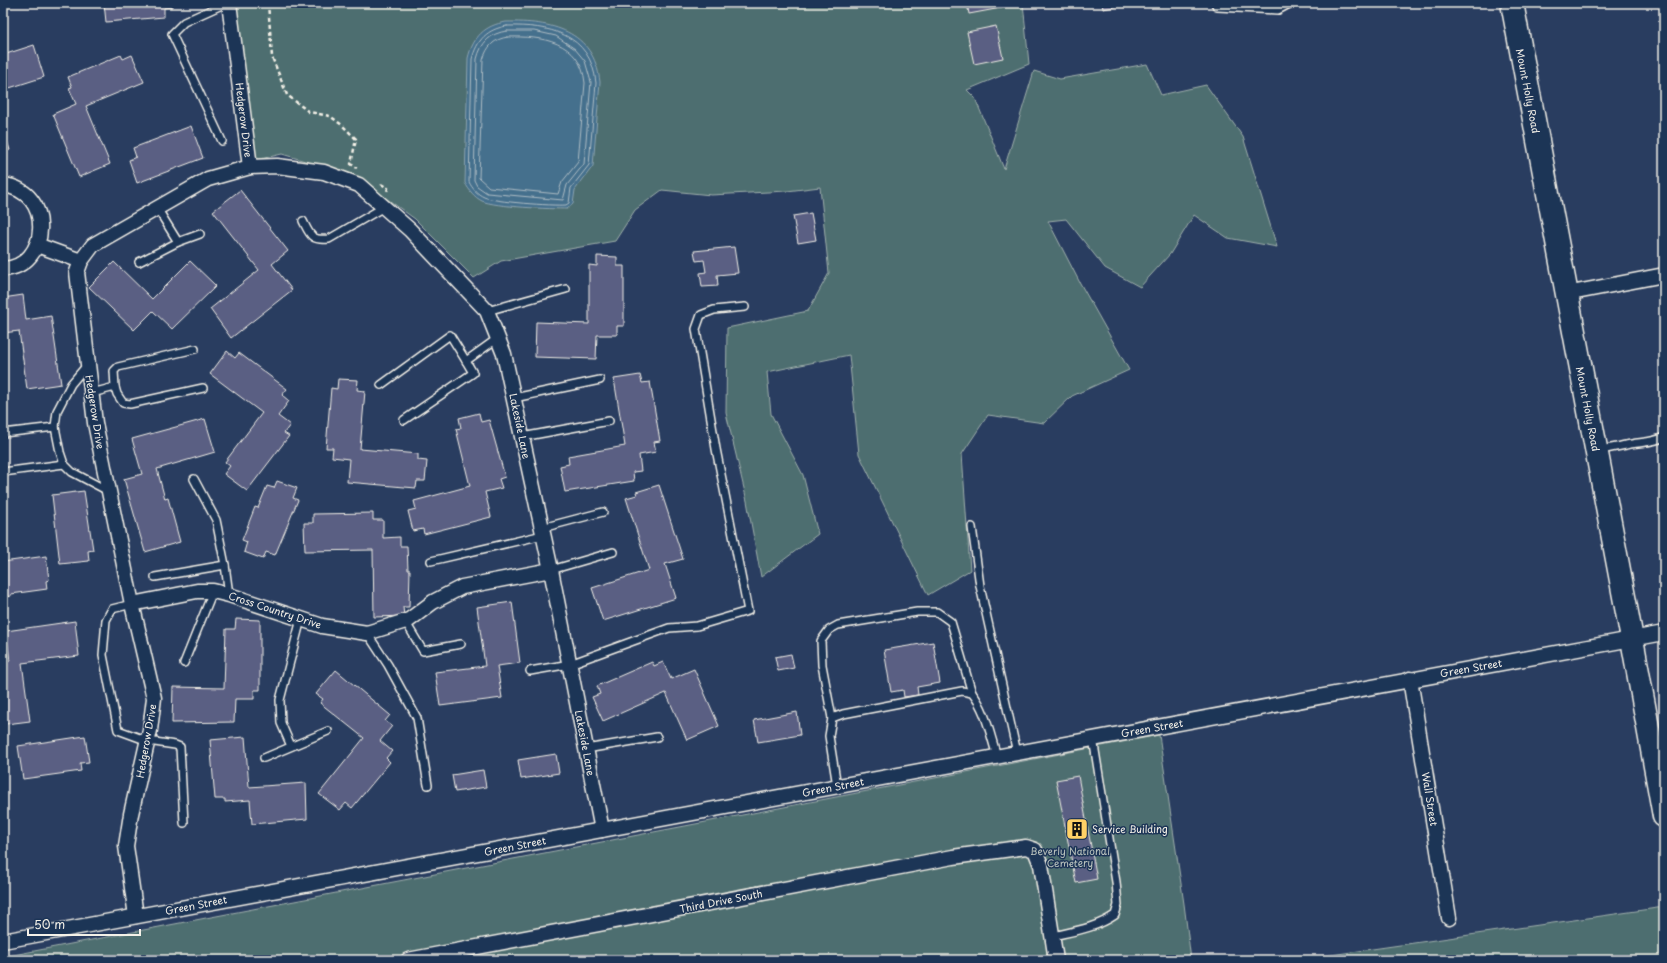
<svg xmlns="http://www.w3.org/2000/svg" width="1667" height="963" viewBox="0 0 1667 963" font-family="'Playpen Sans',sans-serif">
<style>
.green{fill:#4d6e6f;stroke:#a0b0ac}
.water{fill:#456f8d;stroke:#8ba3b1}
.lines{fill:none;stroke-linecap:round;stroke-linejoin:round}
.shore{stroke:#aebdc4;stroke-width:1}
.building{fill:#5a5e83;stroke:#f4f1e8}
.lane-casing{stroke:#f4f1e8;stroke-width:10}
.street-casing{stroke:#f4f1e8;stroke-width:17}
.primary-casing{stroke:#f4f1e8;stroke-width:25}
.path{stroke:#f4f1e8;stroke-width:2.5;stroke-dasharray:4 3;stroke-linecap:butt}
.lane{stroke:#1d3557;stroke-width:7}
.street{stroke:#1d3557;stroke-width:14}
.primary{stroke:#1d3557;stroke-width:22}
.labels{text-anchor:middle;stroke-width:3;stroke-linejoin:round;paint-order:stroke}
.street-label{font-size:10px;fill:#f4f1e8;stroke:#1d3557}
.poi-label{font-size:10px;fill:#f4f1e8;stroke:#1d3557;text-anchor:start}
.park-label{font-size:10px;fill:#bac3be;stroke:#1d3557}
</style>
<rect width="100%" height="100%" fill="#293d60"/>
<filter id="ink" filterUnits="userSpaceOnUse"><feTurbulence type="fractalNoise" baseFrequency=".025" numOctaves="2"/><feDisplacementMap in="SourceGraphic" scale="8" xChannelSelector="R" yChannelSelector="G"/><feConvolveMatrix kernelMatrix="1 2 1 2 8 2 1 2 1" color-interpolation-filters="sRGB"/></filter>
<g filter="url(#ink)">
<g class="green">
<polygon points="234,3 1023,3 1029,64 967,90 975,98 1004,169 1034,71 1060,79 1147,64 1161,95 1206,85 1243,137 1277,247 1228,238 1194,215 1170,254 1140,287 1105,268 1066,219 1048,221 1080,283 1129,370 1072,396 1044,423 988,415 962,454 970,570 928,595 859,454 849,355 767,372 771,414 803,475 818,534 761,577 747,501 726,413 727,328 808,311 829,273 820,187 787,191 711,195 662,190 635,210 615,241 501,261 474,278 415,219 355,176 282,154 256,160"/>
<polygon points="1159,735 1184,904 1191,960 3,960 3,957"/>
<polygon points="1664,907 1664,960 1296,960"/>
</g>
<path class="water" d="M506,22C551,21 594,30 600,82L593,166L575,190L573,204L567,209C551,209 495,207 482,201C474,197 469,190 465,183L468,58C473,37 485,25 506,22Z"/>
<g class="lines">
<g class="shore">
<path d="M507,26C548,25 591,33 596,83L589,165L571,188L569,203L566,205C552,206 494,202 484,197C477,194 472,188 469,182L472,59C477,40 487,29 507,26Z"/>
<path d="M507,31H534L556,36L575,49L585,61L591,82L584,164L567,185L563,200L487,193L477,186L474,180L477,59C481,43 490,33 507,31Z"/>
<path d="M508,37C541,36 581,41 585,83L578,162L562,182L558,194L489,187L479,178L483,60C487,46 494,39 508,37Z"/>
</g>
</g>
<g class="building">
<polygon points="104,3 172,3 172,7 164,8 164,17 106,22"/>
<polygon points="967,3 1000,3 1001,8 969,14"/>
<polygon points="1102,3 1136,3 1103,9"/>
<polygon points="996,26 1003,58 974,64 967,32"/>
<polygon points="34,45 44,77 3,90 3,55"/>
<polygon points="121,55 123,59 132,55 144,82 86,106 110,164 79,177 53,114 76,104 69,88 72,87 68,77"/>
<polygon points="191,126 203,158 137,183 129,160 136,157 133,148"/>
<polygon points="3,128 10,150 3,152"/>
<polygon points="240,190 288,251 272,264 292,290 231,338 210,309 259,270 213,211"/>
<polygon points="811,213 816,240 798,243 793,216"/>
<polygon points="734,247 738,273 717,275 718,286 702,287 700,273 706,272 704,260 696,261 694,251"/>
<polygon points="597,256 617,257 617,266 624,266 624,326 617,326 617,335 597,335 596,359 535,357 536,322 589,324 589,265 597,266"/>
<polygon points="190,261 216,286 172,329 153,311 134,330 89,287 114,262 152,299"/>
<polygon points="23,295 26,320 51,316 61,384 27,389 19,331 3,333 3,298"/>
<polygon points="227,351 235,358 239,353 287,389 282,395 289,401 278,416 290,425 284,433 289,436 247,491 224,474 230,466 225,462 262,413 210,374"/>
<polygon points="640,375 642,383 650,382 660,441 654,442 656,452 639,455 641,471 633,472 634,481 565,492 560,466 569,464 568,456 625,446 614,379"/>
<polygon points="338,379 358,380 357,390 365,391 360,449 418,454 418,460 427,461 425,481 417,481 416,488 347,482 349,459 332,457 333,448 326,448 331,388 337,389"/>
<polygon points="479,413 481,422 489,420 505,477 499,479 502,488 485,492 491,517 424,534 423,529 413,531 408,511 416,509 414,501 470,486 456,429 461,428 459,418"/>
<polygon points="205,419 215,452 157,469 165,499 168,498 180,542 145,552 124,479 142,474 132,439"/>
<polygon points="277,481 297,488 293,498 298,500 275,555 266,552 263,559 244,552 247,542 242,540 255,507 258,508 267,486 274,488"/>
<polygon points="659,485 683,559 665,564 676,598 603,621 592,588 649,570 626,498 637,495 636,492"/>
<polygon points="84,491 93,550 88,551 89,561 60,564 52,495"/>
<polygon points="373,513 373,520 383,520 383,538 400,537 400,546 407,546 408,570 410,570 409,607 403,607 404,616 374,617 373,550 305,551 304,523 313,523 313,514"/>
<polygon points="46,556 49,580 46,581 47,589 11,594 11,596 3,597 3,562"/>
<polygon points="512,602 520,663 497,666 502,698 440,706 435,672 485,666 477,607"/>
<polygon points="236,619 260,620 260,690 254,690 254,699 235,699 234,722 172,723 173,687 224,688 226,629 235,629"/>
<polygon points="75,621 79,656 22,663 30,721 6,724 5,723 3,723 3,662 10,661 6,631"/>
<polygon points="933,642 940,683 917,687 918,695 904,697 903,690 891,692 884,650"/>
<polygon points="791,654 794,668 778,671 775,657"/>
<polygon points="652,662 654,666 663,662 671,679 694,669 719,726 687,740 666,693 603,721 592,697 600,694 597,686"/>
<polygon points="336,670 390,715 385,721 392,726 380,741 392,751 386,758 390,762 352,808 346,803 340,810 319,794 364,738 320,703 323,699 316,694"/>
<polygon points="797,712 800,735 758,742 754,720"/>
<polygon points="85,736 89,762 80,763 81,771 23,779 18,746"/>
<polygon points="245,737 249,787 306,783 307,819 252,824 250,800 225,802 225,799 215,799 210,740"/>
<polygon points="556,754 559,773 521,779 518,760"/>
<polygon points="483,770 486,787 455,792 452,775"/>
<polygon points="1078,776 1097,879 1076,883 1056,780"/>
</g>
<g class="lines">
<g class="lane-casing">
<g id="lane">
<polyline points="1215,3 1217,7 1278,10 1291,3"/>
<polyline points="222,141 172,34 184,22 226,3"/>
<path d="M303,221C310,235 311,241 329,239L384,207"/>
<polyline points="178,242 200,234"/>
<polyline points="139,262 178,242 157,208"/>
<polyline points="487,311 566,289"/>
<polyline points="87,365 71,384 57,411 55,427 60,452 64,464 72,472 108,491"/>
<polyline points="381,385 450,335 466,361"/>
<polyline points="115,387 117,394 123,403 130,404 203,388"/>
<polyline points="92,393 115,387 114,371 118,367 195,349"/>
<polyline points="514,398 600,380"/>
<polyline points="404,420 473,373 466,361 498,338"/>
<polyline points="3,433 55,427"/>
<polyline points="522,437 609,421"/>
<path d="M1598,450C1608,449 1616,447 1626,445C1639,442 1653,443 1664,437"/>
<polyline points="3,472 64,464"/>
<polyline points="194,479 216,520 225,565 229,595"/>
<polyline points="972,527 980,586 1017,753"/>
<polyline points="542,528 603,512"/>
<polyline points="431,561 543,535"/>
<polyline points="551,570 613,552"/>
<polyline points="155,577 225,565"/>
<polyline points="132,604 112,609 106,620 103,655 118,730 148,741 175,745 180,747 184,823"/>
<polyline points="405,621 423,651 461,644"/>
<polyline points="367,633 388,665 417,718 428,785"/>
<polyline points="184,663 213,591"/>
<polyline points="530,671 570,664 669,628 697,626 748,611 716,449 696,329 701,315 714,310 745,307"/>
<path d="M832,718L843,714L962,691L972,693C986,710 990,735 997,756"/>
<polyline points="291,746 281,723 280,700 301,619"/>
<polyline points="586,749 657,737"/>
<polyline points="264,758 328,731"/>
<polyline points="837,786 829,736 832,718 822,665 821,641 829,630 838,625 917,612 937,612 951,622 972,693"/>
<path d="M1053,936C1075,931 1096,928 1115,915L1118,905L1116,882L1093,738"/>
</g>
</g>
<g class="street-casing">
<g id="street">
<polyline points="229,3 250,167"/>
<path d="M3,185C55,191 50,267 3,269"/>
<polyline points="37,245 81,261"/>
<polyline points="1566,294 1664,275"/>
<polyline points="132,604 197,591 213,591 229,595 322,626 367,633 409,620 433,602 462,587 551,570"/>
<polyline points="1410,679 1449,918"/>
<polyline points="136,916 126,846 131,814 150,730 154,698 132,604 95,423 77,272 81,261 93,245 208,179 250,167 277,166 324,172 359,185 410,230 487,311 504,354 551,570 602,830"/>
<polyline points="3,941 1664,633"/>
<polyline points="408,960 953,857 1026,847 1035,850 1041,865 1056,960"/>
</g>
</g>
<g class="primary-casing">
<polyline id="primary" points="1512,3 1632,639 1664,816"/>
</g>
<g class="path">
<polyline points="268,3 272,57 287,95 309,112 330,116 342,125 356,139 351,164 357,168"/>
<polyline points="381,184 388,188 387,191"/>
</g>
<use href="#lane" class="lane"/>
<use href="#street" class="street"/>
<use href="#primary" class="primary"/>
</g>
</g>
<defs>
<g id="building-square" transform="scale(1.15)"><rect x="-9" y="-9" width="18" height="18" rx="4" fill="#ffd166" stroke="#1d3557"/><path d="M-4-6H4V6H1V3H-1V6H-4ZM-2.5-4.3h1.7v1.8h-1.7ZM.8-4.3h1.7v1.8H.8ZM-2.5-1h1.7V.8h-1.7ZM.8-1h1.7V.8H.8Z" fill="#111"/></g>
</defs>
<g fill-rule="evenodd">
<use href="#building-square" x="1077" y="829"/>
</g>
<g class="labels">
<g class="street-label">
<text transform="translate(1528 91) rotate(79)" y="4">Mount Holly Road</text>
<text transform="translate(244 120) rotate(83)" y="4">Hedgerow Drive</text>
<text transform="translate(1588 409) rotate(79)" y="4">Mount Holly Road</text>
<text transform="translate(95 412) rotate(81)" y="4">Hedgerow Drive</text>
<text transform="translate(520 426) rotate(78)" y="4">Lakeside Lane</text>
<text transform="translate(275 610) rotate(18)" y="4">Cross Country Drive</text>
<text transform="translate(1471 668) rotate(-10)" y="4">Green Street</text>
<text transform="translate(1152 728) rotate(-10)" y="4">Green Street</text>
<text transform="translate(146 741) rotate(-80)" y="4">Hedgerow Drive</text>
<text transform="translate(585 743) rotate(79)" y="4">Lakeside Lane</text>
<text transform="translate(833 787) rotate(-11)" y="4">Green Street</text>
<text transform="translate(1430 799) rotate(81)" y="4">Wall Street</text>
<text transform="translate(515 846) rotate(-11)" y="4">Green Street</text>
<text transform="translate(721 901) rotate(-11)" y="4">Third Drive South</text>
<text transform="translate(196 905) rotate(-11)" y="4">Green Street</text>
</g>
<g class="poi-label">
<text x="1092" y="833">Service Building</text>
</g>
<g class="park-label">
<text x="1070" y="855">Beverly National<tspan x="1070" dy="12">Cemetery</tspan></text>
</g>
</g>
<rect width="1667" height="963" fill="none" stroke="#1d3557" stroke-width="16"/>
<rect x="8" y="8" width="1651" height="947" fill="none" stroke="#f4f1e8" stroke-width="1.5" filter="url(#ink)"/>
<path d="M28 929v6h112v-6" fill="none" stroke="#f4f1e8" stroke-width="2"/>
<text x="34" y="929" font-size="12" fill="#f4f1e8" stroke="#1d3557" stroke-width="3" paint-order="stroke">50 m</text>
</svg>
